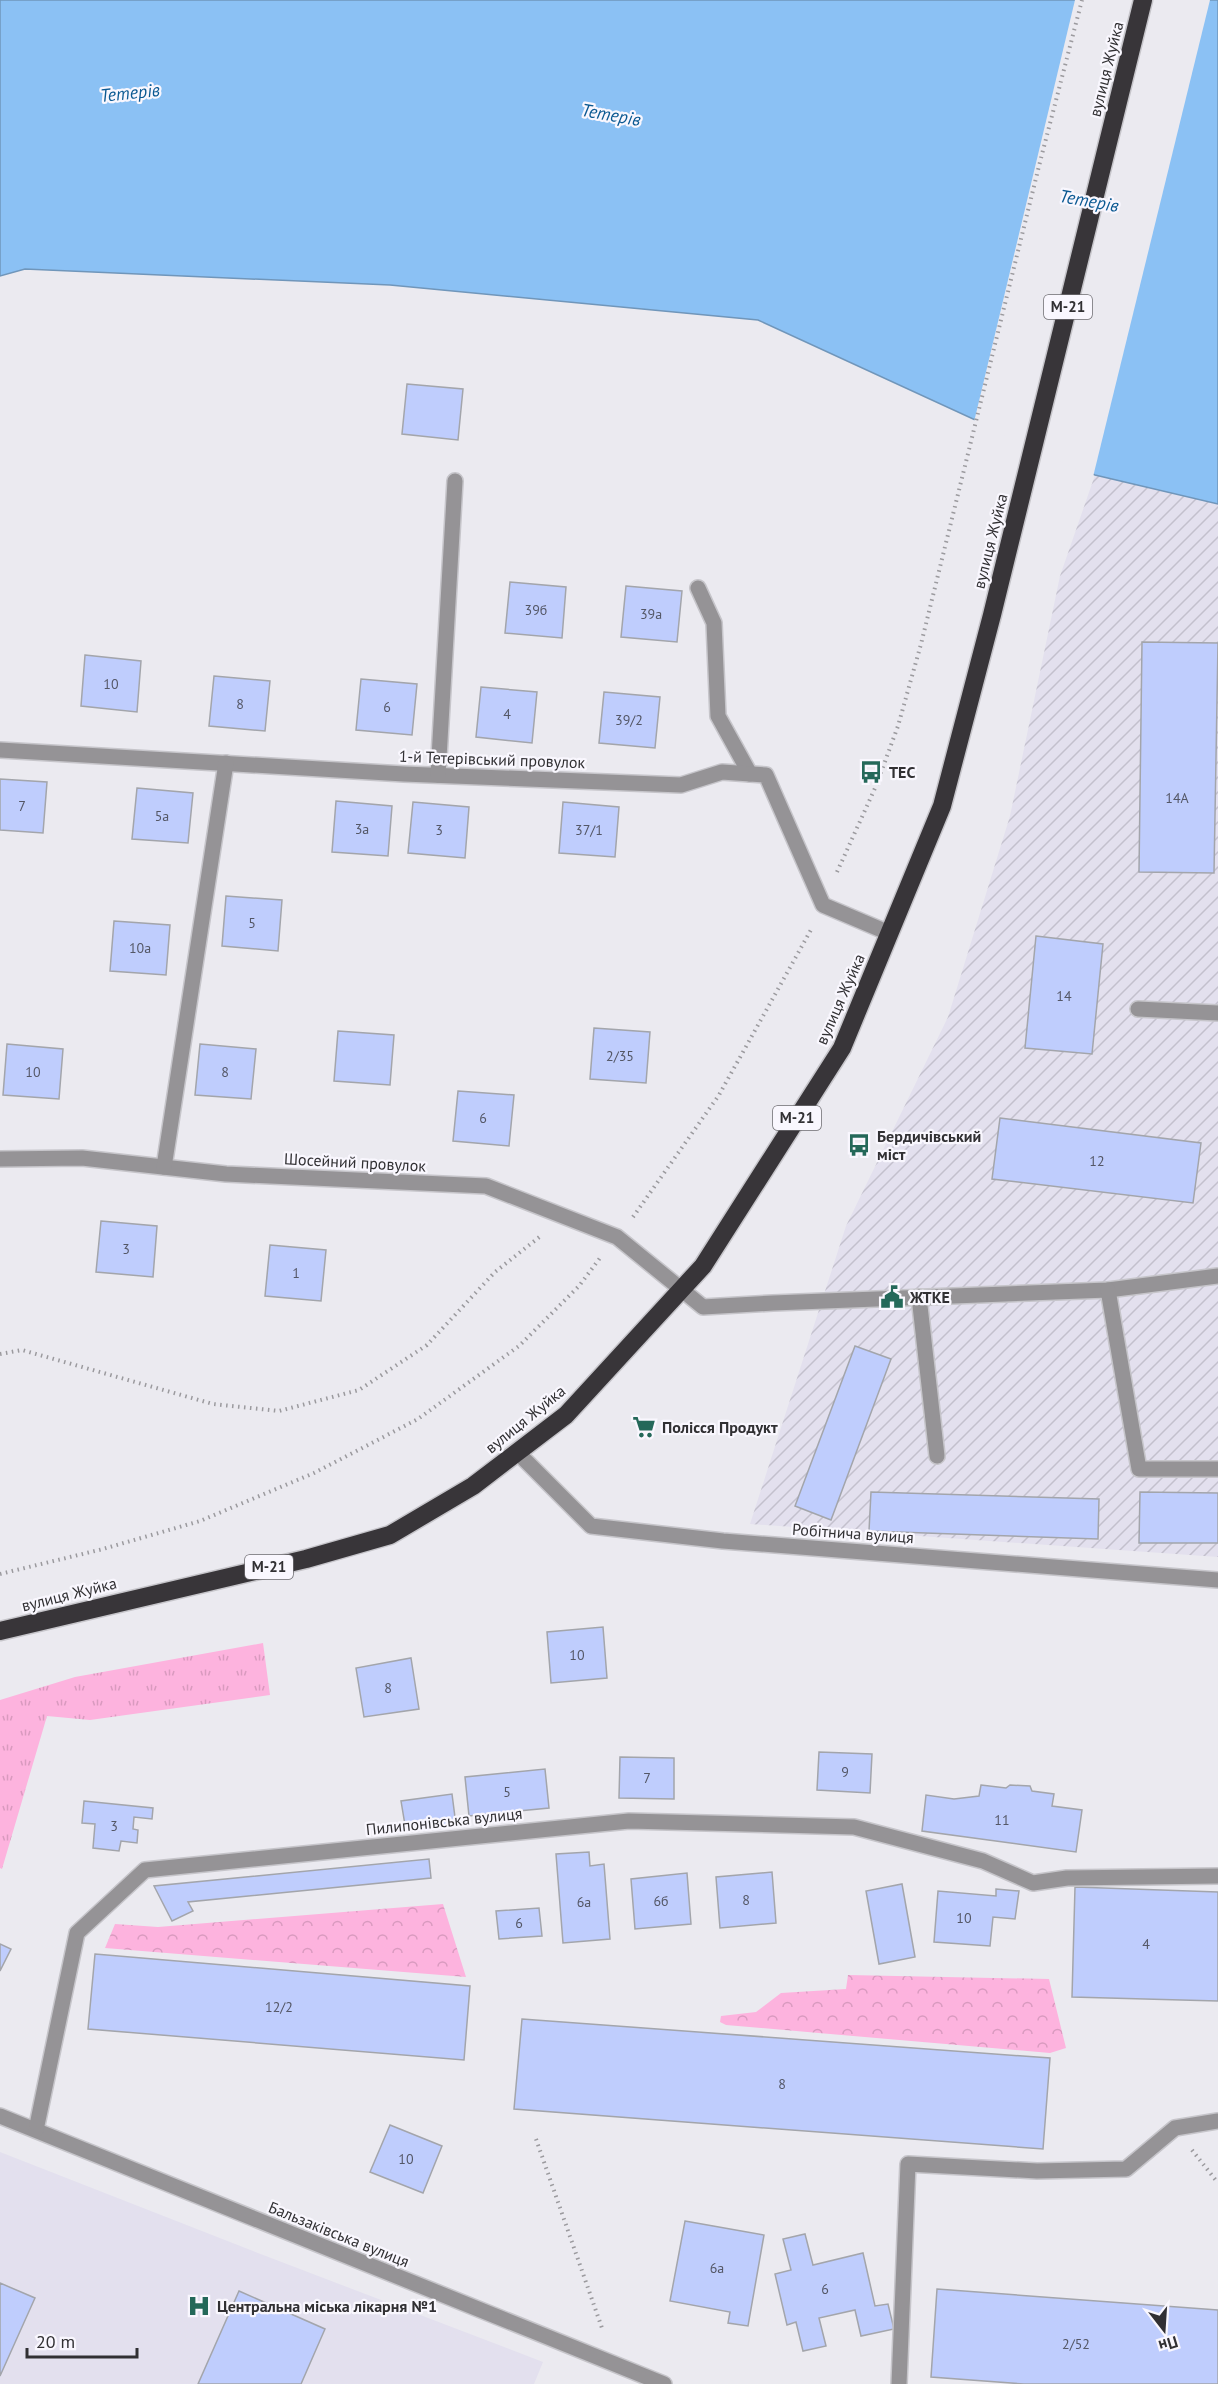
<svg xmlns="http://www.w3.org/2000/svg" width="1218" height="2384" viewBox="0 0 1218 2384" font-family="'PT Sans',sans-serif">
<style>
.built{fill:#e3e0ee}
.industrial{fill:url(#industrial-furrows)}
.grass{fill:url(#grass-tufts)}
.forest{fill:url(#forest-crowns)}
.water{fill:#8bc1f4;stroke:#7096ba;stroke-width:1.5}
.pier{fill:#ebeaf0}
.building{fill:#bfcdfd;stroke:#a3a5ab;stroke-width:1.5}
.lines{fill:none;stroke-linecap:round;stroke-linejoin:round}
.minor-casing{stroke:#c6c5ca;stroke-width:18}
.highway-casing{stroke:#c6c5ca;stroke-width:21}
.path{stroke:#9b9a9e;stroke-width:4;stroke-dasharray:1.5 4.5;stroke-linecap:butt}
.minor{stroke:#959396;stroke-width:15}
.highway{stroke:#383539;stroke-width:18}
.labels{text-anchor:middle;stroke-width:4.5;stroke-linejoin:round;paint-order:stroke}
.number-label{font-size:14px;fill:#545766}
.shield{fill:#f9f7fe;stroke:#6d6c70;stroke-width:1.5}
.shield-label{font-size:15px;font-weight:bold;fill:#313033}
.street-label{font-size:16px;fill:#313033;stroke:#f9f7fe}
.poi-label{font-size:16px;font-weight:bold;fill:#313033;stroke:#f9f7fe;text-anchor:start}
.water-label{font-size:18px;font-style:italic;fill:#0b5992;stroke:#f9f7fe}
</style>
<defs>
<pattern id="industrial-furrows" width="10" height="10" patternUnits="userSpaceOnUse" patternTransform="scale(1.5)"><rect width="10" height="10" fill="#e3e0ee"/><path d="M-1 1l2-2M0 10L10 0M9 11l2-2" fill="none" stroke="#c3c0cd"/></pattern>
<pattern id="grass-tufts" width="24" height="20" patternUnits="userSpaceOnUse" patternTransform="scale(1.5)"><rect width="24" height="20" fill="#fdb3de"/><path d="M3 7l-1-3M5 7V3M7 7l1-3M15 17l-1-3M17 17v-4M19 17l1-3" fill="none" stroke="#d99abf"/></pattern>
<pattern id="forest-crowns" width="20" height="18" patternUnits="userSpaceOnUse" patternTransform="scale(1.5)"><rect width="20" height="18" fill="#fdb3de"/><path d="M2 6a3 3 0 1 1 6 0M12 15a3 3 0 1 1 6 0" fill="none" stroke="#d99abf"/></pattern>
</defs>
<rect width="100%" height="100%" fill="#ebeaf0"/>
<polygon class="built" points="0,2152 253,2251 543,2362 534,2384 0,2384"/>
<polygon class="industrial" points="1095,475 1218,502 1218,1557 750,1524 846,1226 948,1017 1010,816 1060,576"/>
<polygon class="grass" points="263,1643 270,1695 90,1720 47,1716 2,1869 0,1868 0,1700 75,1677"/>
<g class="forest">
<polygon points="443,1904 466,1977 105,1948 115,1924 158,1927"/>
<polygon points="848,1975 1049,1979 1066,2048 1050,2053 726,2025 720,2022 721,2016 756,2012 781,1993 846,1989"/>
</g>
<polygon class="water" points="0,0 1218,0 1218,504 1095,475 758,320 390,285 25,269 0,276"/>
<polygon class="pier" points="1075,0 1210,0 1093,477 974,422"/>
<g class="building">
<polygon points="407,384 463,389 458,440 402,434"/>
<polygon points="510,582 566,587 562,638 505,633"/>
<polygon points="626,586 682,591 677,642 621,637"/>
<polygon points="1142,642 1218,643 1214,873 1139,872"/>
<polygon points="85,655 141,661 137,712 81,706"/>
<polygon points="214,676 270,681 265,731 209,726"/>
<polygon points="361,679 417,684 412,735 356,730"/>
<polygon points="481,687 537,692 532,743 476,737"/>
<polygon points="604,692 660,697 655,748 599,743"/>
<polygon points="0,779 47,782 43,833 0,830"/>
<polygon points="137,788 193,793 188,843 132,839"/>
<polygon points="336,801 392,806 388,856 332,852"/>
<polygon points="413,802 469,807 465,858 408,853"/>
<polygon points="563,802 619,807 615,857 559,853"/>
<polygon points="226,896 282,900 278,951 222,946"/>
<polygon points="114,921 170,925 166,975 110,971"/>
<polygon points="1036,936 1103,944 1092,1054 1025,1048"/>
<polygon points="594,1028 650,1032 646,1083 590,1079"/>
<polygon points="338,1031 394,1035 390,1085 334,1081"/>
<polygon points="7,1044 63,1049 59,1099 3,1095"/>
<polygon points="200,1044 256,1049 251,1099 195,1095"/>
<polygon points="458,1091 514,1095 509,1146 453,1141"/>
<polygon points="1000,1118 1201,1143 1193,1203 992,1179"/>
<polygon points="101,1221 157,1226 153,1277 96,1272"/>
<polygon points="270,1245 326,1250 321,1301 265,1296"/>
<polygon points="855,1346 891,1359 831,1520 795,1506"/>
<polygon points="871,1492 1099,1499 1098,1539 869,1531"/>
<polygon points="1140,1492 1218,1493 1218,1543 1139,1543"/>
<polygon points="603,1627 607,1678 551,1683 547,1632"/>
<polygon points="411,1658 419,1709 364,1717 356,1668"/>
<polygon points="819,1752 872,1754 870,1793 817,1790"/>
<polygon points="620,1757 674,1758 674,1799 619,1798"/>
<polygon points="545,1769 549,1808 469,1816 465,1777"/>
<polygon points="981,1785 1006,1788 1010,1785 1030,1786 1032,1791 1054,1794 1052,1806 1082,1810 1076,1852 922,1831 926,1795 954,1799 979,1796"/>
<polygon points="452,1794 456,1825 406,1831 401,1801"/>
<polygon points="84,1801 153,1808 152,1819 134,1817 133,1829 138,1830 137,1843 121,1841 119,1851 93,1848 95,1824 82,1823"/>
<polygon points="589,1852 590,1866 604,1864 610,1939 563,1943 556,1854"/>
<polygon points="429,1859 431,1878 188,1902 193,1911 172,1921 154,1886"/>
<polygon points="772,1872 776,1923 720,1928 716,1877"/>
<polygon points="687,1873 691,1924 635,1929 631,1879"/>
<polygon points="902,1884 915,1957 879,1964 866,1891"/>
<polygon points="1075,1887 1218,1892 1218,2001 1072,1997"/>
<polygon points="996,1889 1019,1891 1015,1919 993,1917 990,1946 934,1942 938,1891 996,1896"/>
<polygon points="539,1908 542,1936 499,1939 496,1911"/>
<polygon points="0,1944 11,1949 0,1971"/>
<polygon points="95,1954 470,1986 464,2060 88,2029"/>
<polygon points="522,2019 1050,2058 1043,2149 514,2109"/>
<polygon points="390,2125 442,2146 423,2193 370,2172"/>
<polygon points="685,2221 764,2235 748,2326 728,2323 730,2312 670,2301"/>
<polygon points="805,2234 813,2265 863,2253 875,2306 888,2304 894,2329 861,2336 855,2310 819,2318 826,2346 803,2351 796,2322 787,2325 775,2274 791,2270 783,2239"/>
<polygon points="0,2283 35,2298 0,2376"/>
<polygon points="937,2289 1218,2310 1218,2384 1024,2384 931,2377"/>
<polygon points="239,2291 325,2329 301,2384 198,2384"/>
</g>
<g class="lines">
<g class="minor-casing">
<g id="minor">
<polyline points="698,588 714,623 718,716 750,774"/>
<polyline points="0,750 404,774 681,785 722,772 766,775 823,905 889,933"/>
<polyline points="438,775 455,481"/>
<polyline points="1138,1009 1218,1013"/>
<polyline points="0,1159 82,1158 226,1174 486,1186 617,1237 703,1307 773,1303 1108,1290 1218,1276"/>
<polyline points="164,1167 226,763"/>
<polyline points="1108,1290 1139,1469 1218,1469"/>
<polyline points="919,1297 937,1456"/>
<polyline points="517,1452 591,1526 723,1541 1218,1580"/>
<polyline points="0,2116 664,2384"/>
<polyline points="36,2130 77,1933 145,1870 629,1821 854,1827 983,1861 1033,1883 1067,1878 1218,1876"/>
<polyline points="899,2384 908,2164 1037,2171 1126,2169 1175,2128 1218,2121"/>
</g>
</g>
<g class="highway-casing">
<polyline id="highway" points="0,1631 306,1559 390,1535 473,1486 566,1415 703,1266 842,1048 942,806 992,615 1143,0"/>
</g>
<g class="path">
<polyline points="837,872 876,786 898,726 921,644 1040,162 1082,0"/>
<polyline points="633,1217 719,1095 812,928"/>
<polyline points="0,1354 22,1350 213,1404 279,1411 359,1390 427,1345 495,1272 542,1235"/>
<polyline points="0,1574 103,1549 200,1521 314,1473 418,1419 519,1346 579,1286 600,1258"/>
<polyline points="536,2139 603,2331"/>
<polyline points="1192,2150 1218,2183"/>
</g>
<use href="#minor" class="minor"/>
<use href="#highway" class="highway"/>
</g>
<defs>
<g id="bus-bare" transform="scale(1.8)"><path d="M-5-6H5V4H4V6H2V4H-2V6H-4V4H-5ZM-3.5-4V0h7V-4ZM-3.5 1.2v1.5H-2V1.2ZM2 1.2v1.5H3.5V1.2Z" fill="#246859" stroke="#f9f7fe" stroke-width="2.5" paint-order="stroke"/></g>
<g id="civic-bare" transform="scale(1.8)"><path d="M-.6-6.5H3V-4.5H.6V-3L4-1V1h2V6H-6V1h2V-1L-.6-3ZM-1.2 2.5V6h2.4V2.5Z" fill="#246859" stroke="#f9f7fe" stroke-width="2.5" paint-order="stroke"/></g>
<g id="supermarket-bare" transform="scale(1.8)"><path d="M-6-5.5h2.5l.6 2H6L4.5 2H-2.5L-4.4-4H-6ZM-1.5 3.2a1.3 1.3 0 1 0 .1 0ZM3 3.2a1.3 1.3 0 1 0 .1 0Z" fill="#246859" stroke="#f9f7fe" stroke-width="2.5" paint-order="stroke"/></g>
<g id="hospital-bare" transform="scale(1.8)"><path d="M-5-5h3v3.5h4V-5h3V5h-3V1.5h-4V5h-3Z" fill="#246859" stroke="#f9f7fe" stroke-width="2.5" paint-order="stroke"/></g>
</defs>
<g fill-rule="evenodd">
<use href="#bus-bare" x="871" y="772"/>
<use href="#bus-bare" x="859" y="1145"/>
<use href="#civic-bare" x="892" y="1297"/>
<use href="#supermarket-bare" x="644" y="1427"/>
<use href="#hospital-bare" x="199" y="2306"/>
</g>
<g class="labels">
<g class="number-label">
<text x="536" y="615">39б</text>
<text x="651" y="619">39а</text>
<text x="111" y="689">10</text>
<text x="240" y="709">8</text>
<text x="387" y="712">6</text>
<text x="507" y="719">4</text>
<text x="629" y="725">39/2</text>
<text x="1177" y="803">14А</text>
<text x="22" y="811">7</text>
<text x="162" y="821">5а</text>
<text x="362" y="834">3а</text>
<text x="439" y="835">3</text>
<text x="589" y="835">37/1</text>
<text x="252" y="928">5</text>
<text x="140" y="953">10а</text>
<text x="1064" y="1001">14</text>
<text x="620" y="1061">2/35</text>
<text x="33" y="1077">10</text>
<text x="225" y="1077">8</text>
<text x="483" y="1123">6</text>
<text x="1097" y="1166">12</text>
<text x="126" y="1254">3</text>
<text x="296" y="1278">1</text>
<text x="577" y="1660">10</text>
<text x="388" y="1693">8</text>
<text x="845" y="1777">9</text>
<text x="647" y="1783">7</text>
<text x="507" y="1797">5</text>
<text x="1002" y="1825">11</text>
<text x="114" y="1831">3</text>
<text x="746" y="1905">8</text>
<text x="661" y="1906">6б</text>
<text x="584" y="1907">6а</text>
<text x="964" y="1923">10</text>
<text x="519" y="1928">6</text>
<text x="1146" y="1949">4</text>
<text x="279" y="2012">12/2</text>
<text x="782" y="2089">8</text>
<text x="406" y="2164">10</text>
<text x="717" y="2273">6а</text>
<text x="825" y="2294">6</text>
<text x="1076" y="2349">2/52</text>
</g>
<g class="shield">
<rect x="1044" y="295" width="48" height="24" rx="4.5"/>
<rect x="773" y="1106" width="48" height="24" rx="4.5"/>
<rect x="245" y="1555" width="48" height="24" rx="4.5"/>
</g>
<g class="shield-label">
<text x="1068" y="312">М-21</text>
<text x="797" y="1123">М-21</text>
<text x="269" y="1572">М-21</text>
</g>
<g class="street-label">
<text transform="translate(1106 69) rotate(-76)" y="6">вулиця Жуйка</text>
<text transform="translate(990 541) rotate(-76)" y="6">вулиця Жуйка</text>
<text transform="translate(492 759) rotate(2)" y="6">1-й Тетерівський провулок</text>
<text transform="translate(840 999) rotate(-66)" y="6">вулиця Жуйка</text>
<text transform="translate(355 1162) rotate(3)" y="6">Шосейний провулок</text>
<text transform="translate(525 1419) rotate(-39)" y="6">вулиця Жуйка</text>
<text transform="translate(853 1533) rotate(4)" y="6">Робітнича вулиця</text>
<text transform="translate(69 1594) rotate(-14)" y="6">вулиця Жуйка</text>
<text transform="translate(444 1821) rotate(-6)" y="6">Пилипонівська вулиця</text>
<text transform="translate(339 2234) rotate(22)" y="6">Бальзаківська вулиця</text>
</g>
<g class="poi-label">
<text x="889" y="778">ТЕС</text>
<text x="877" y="1142">Бердичівський<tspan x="877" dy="18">міст</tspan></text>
<text x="910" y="1303">ЖТКЕ</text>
<text x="662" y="1433">Полісся Продукт</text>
<text x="217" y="2312">Центральна міська лікарня №1</text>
</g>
<g class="water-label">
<text transform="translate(130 93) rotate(-6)" y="6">Тетерів</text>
<text transform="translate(611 115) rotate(10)" y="6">Тетерів</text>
<text transform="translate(1089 201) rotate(10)" y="6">Тетерів</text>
</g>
</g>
<g transform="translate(1164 2330) rotate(163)" stroke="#f9f7fe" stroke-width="4.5" paint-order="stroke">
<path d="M0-4.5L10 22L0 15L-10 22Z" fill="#313033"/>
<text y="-9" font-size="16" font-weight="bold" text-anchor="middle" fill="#313033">Пн</text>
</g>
<path d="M27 2348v9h110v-9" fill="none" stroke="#313033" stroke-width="3"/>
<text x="36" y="2348" font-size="18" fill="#313033" stroke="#f9f7fe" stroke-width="4.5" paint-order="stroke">20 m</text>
</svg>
